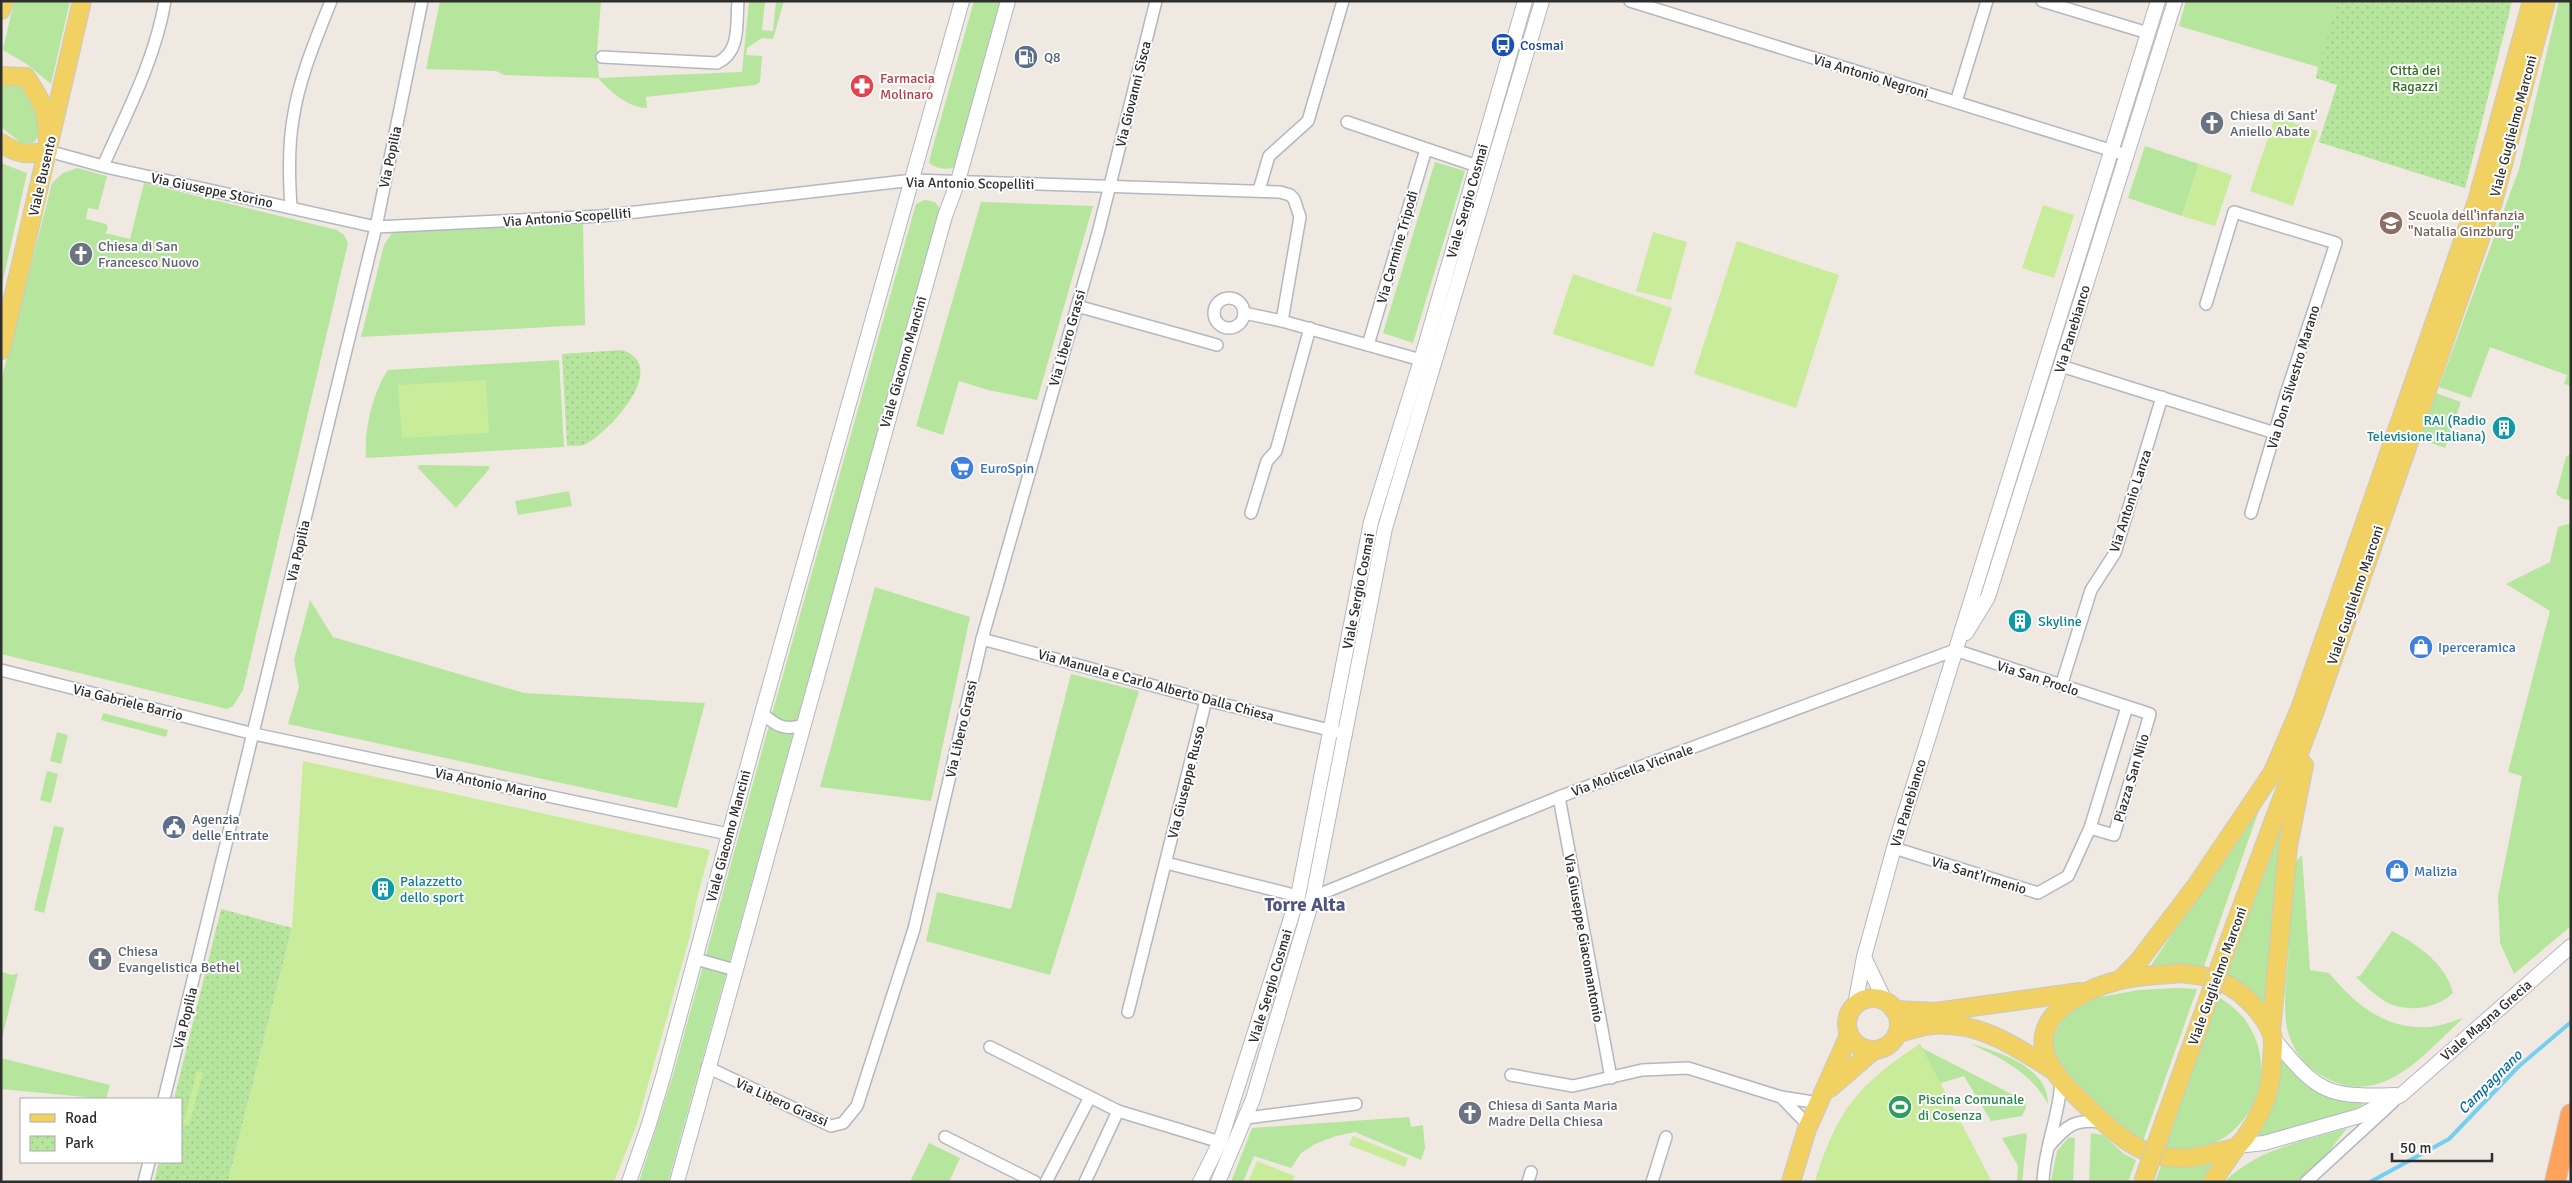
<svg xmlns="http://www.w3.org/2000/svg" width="2572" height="1183" viewBox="0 0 2572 1183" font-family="Signika,sans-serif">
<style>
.grass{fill:#b6e59e}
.park{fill:url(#park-dots)}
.pitch{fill:#c9ec9a}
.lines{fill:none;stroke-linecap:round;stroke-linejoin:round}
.stream{stroke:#75cff0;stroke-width:4}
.minor-casing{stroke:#b4b7c1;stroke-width:14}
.tertiary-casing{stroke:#b4b7c1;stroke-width:16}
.primary-casing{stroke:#c9c9c9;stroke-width:20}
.motorway-casing{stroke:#c9c9c9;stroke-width:22}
.minor{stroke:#fff;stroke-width:11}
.tertiary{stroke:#fff;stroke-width:14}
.primary{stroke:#f2d163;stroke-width:18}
.motorway{stroke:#ffa35c;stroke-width:20}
.primary-bridge-casing{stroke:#c9c9c9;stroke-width:20;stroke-linecap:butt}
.primary-bridge{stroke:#f2d163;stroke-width:18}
.labels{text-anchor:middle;stroke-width:4;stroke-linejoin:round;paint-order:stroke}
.transit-label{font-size:14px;fill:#164399;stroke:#fff;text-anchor:start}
.service-label{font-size:14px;fill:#4e5e75;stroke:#fff;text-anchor:start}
.park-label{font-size:14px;fill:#2c6e1b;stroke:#fff}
.street-label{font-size:14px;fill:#2e2e2e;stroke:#fff}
.health-label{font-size:14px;fill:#be3a42;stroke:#fff;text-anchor:start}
.worship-label{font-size:14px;fill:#5b616d;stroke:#fff;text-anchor:start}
.education-label{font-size:14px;fill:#785e54;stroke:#fff;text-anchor:start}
.culture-label{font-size:14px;fill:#0d838f;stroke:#fff;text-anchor:start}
.shop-label{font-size:14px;fill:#366cbe;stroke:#fff;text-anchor:start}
.leisure-label{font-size:14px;fill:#27864d;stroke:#fff;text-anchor:start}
.water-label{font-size:15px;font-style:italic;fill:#0d6fa3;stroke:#fff}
.district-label{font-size:19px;font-weight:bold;fill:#4d5680;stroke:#fff}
</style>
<defs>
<pattern id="park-dots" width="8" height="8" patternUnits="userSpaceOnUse" patternTransform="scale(1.25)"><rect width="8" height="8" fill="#b6e59e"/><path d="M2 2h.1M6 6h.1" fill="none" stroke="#9dc588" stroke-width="1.8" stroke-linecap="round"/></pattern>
</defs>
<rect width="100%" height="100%" fill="#efe9e1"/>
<g class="grass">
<polygon points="14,1 70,1 51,84 28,65 3,50"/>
<path d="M440,1H601L597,52L599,78L742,72L749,1H765L762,30L773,31L776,1H784L773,39L762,38L747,48L746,55L762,56L760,82L755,85L646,97L647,108C629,108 609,91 598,78L504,75L496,71L426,69Z"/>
<path d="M974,1H1002L956,167C947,170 936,169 929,163L932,150Z"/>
<polygon points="2186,1 2512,1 2465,188 2319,142 2337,85 2316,78 2318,67 2179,26"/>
<polygon points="2559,1 2571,1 2571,386 2564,384 2567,375 2490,347 2471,398 2439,387 2519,169"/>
<path d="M1,83C6,84 13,83 18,84C36,91 50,130 33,143H21L1,127Z"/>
<polygon points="2145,146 2199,164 2182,216 2128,198"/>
<polygon points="1435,162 1465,171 1413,343 1383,333"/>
<polygon points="1,163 27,173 1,289"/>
<polygon points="77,168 107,176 98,210 88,208 86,219 106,224 108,229 105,233 130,239 144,183 337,230 344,235 348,243 243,690 233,706 227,709 1,654 1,381 52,183 63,173"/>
<polygon points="925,200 935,202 940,209 668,1182 639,1182 673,1075 774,707 916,204"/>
<polygon points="981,202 1093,206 1037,400 988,390 959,381 943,435 916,426"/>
<polygon points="583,224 585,325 361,337 384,245 393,231"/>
<path d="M559,360L564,447L366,458C364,430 372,394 388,370Z"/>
<polygon points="2436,393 2461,402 2445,448 2420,439"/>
<polygon points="2571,453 2571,500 2563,499 2556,494 2566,457"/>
<polygon points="419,465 488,466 490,468 456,508 418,468"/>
<polygon points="569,491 572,506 518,515 515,501"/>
<polygon points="2571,523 2571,926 2514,974 2500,943 2498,896 2522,776 2508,772 2550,611 2506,584 2550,562 2558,527"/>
<polygon points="875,587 970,617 931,801 820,787"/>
<polygon points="310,600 333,637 524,693 705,703 677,808 288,724 299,687 294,660"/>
<polygon points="1071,674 1139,691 1050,975 926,941 937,892 1011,909"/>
<polygon points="103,713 168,730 166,737 101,720"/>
<polygon points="57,732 68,735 61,764 50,761"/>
<polygon points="47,771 58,774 51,803 40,800"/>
<polygon points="2261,804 2203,969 2147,971"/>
<polygon points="2282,813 2268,1013 2226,977"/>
<polygon points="54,826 64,828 44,913 34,910"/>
<path d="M2302,855L2310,970L2329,973C2356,1005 2385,1030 2430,1027C2441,1026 2453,1021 2463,1018C2422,1056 2380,1112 2319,1074C2303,1064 2291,1047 2287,1028C2283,1005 2286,982 2288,960C2290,928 2292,896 2294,864Z"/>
<path d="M2392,931C2417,944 2446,964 2453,993C2437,1009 2407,1013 2386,1002C2375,995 2365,986 2356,977L2361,975Z"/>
<polygon points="1,972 13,975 18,973 1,1042"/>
<polygon points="2177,988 2197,989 2142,1144 2129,1136 2057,1063 2051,1045 2054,1034 2066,1015 2095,998 2139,990"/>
<path d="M2219,997C2230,1005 2242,1013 2249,1026C2277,1070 2254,1133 2203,1147C2191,1150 2178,1149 2165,1148Z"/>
<path d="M1969,1043C1998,1052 2048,1066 2048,1104C2031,1072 2001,1058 1969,1043Z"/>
<path d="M1920,1044L1922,1048L2025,1101L2026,1108L2022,1116L1991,1121L1964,1076L1941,1083L1815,1182C1838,1109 1857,1086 1920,1044Z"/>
<polygon points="1,1058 110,1085 106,1099 1,1089"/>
<path d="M2282,1059C2301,1086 2332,1105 2366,1102C2350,1117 2279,1133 2256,1137L2277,1095Z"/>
<polygon points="1409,1117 1411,1127 1423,1125 1425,1148 1421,1160 1355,1132 1336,1136 1315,1144 1301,1153 1291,1168 1254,1156 1243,1182 1231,1182 1252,1128"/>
<path d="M2347,1128L2327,1154L2296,1182H2224C2258,1149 2303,1141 2347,1128Z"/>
<polygon points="2025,1133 2027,1135 2022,1182 2017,1182 2018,1166 2002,1138"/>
<polygon points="2091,1133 2103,1135 2124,1154 2136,1160 2128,1182 2089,1182"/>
<polygon points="2069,1137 2075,1138 2073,1182 2051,1182 2057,1151"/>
<polygon points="929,1143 960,1158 949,1182 910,1182"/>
<polygon points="2219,1163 2205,1182 2155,1182 2161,1166 2184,1167"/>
</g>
<g class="park">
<polygon points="2338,1 2512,1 2465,188 2319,142 2338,85 2316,78"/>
<path d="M622,350C671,366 610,431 586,444C581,447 573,445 567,446L562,354Z"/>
<polygon points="221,909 292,928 228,1182 154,1182 159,1162 181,1162 181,1099 174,1099"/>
</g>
<g class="pitch">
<polygon points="2275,117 2318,131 2293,206 2250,191"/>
<polygon points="2199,164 2232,175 2215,226 2182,216"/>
<polygon points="2043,205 2074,215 2054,278 2022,268"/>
<polygon points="1653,232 1687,242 1671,300 1636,291"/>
<polygon points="1737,241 1839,275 1796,408 1694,374"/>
<polygon points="1573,274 1672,308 1653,367 1553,334"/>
<polygon points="486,380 489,433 402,438 398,385"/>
<polygon points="303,761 710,850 696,902 690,936 637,1124 614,1182 228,1182 292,928"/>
<path d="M1920,1044L1992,1182H1815C1838,1109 1857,1086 1920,1044Z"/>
<polygon points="197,1071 203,1072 189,1126 183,1124"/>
<polygon points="1353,1136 1408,1158 1405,1167 1349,1145"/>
<polygon points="1257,1161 1295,1176 1292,1182 1248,1182"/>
</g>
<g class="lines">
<polyline class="stream" points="2370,1182 2449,1139 2518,1067 2571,1022"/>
<g class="minor-casing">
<g id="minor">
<polyline points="1630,1 2126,155"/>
<polyline points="2042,1 2148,33"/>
<path d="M602,57L717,63C741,52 736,24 738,1"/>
<polyline points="1956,102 1987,1"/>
<polyline points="1347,122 1477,166"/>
<polyline points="48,151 110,168 376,227 601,216 913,180 1280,192 1290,195 1294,199 1300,217 1282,321 1421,360"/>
<path d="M103,166C127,112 155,60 165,1"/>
<polyline points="1259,190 1269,156 1308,121 1343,1"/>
<path d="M291,207C289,178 288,148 293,119C299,78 316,39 331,1"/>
<circle cx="1229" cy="313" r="15"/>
<polyline points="2206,304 2234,212 2336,243 2286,394 2251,513"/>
<polyline points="1077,306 1217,345"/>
<polyline points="1244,313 1282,321"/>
<polyline points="1368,345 1426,149"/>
<polyline points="2061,366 2275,433"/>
<polyline points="1251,513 1267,461 1276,451 1310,328"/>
<polyline points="982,639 1206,700 1346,734"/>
<polyline points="1,670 254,734 728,834"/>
<polyline points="2061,686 2091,590 2115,553 2162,397"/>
<path d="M762,713C776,726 785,731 803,725"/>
<polyline points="1559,797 1611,1078"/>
<polyline points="1894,848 2038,893 2068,876 2090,828 2127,707"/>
<polyline points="1166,863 1298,896"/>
<polyline points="1313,897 1559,797 1955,650 2150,714 2114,835 2090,828"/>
<polyline points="696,959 735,970"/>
<polyline points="1128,1012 1206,700"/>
<polyline points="990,1047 1118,1111 1220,1142"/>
<polyline points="707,1067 831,1126 843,1123 857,1106 914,929 982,639 1098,233 1156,1"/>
<polyline points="1511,1075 1573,1086 1642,1070 1688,1068 1781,1097 1819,1103"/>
<polyline points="1781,1097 1809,1126"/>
<polyline points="164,1099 376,227 422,1"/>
<polyline points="1246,1118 1356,1104"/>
<polyline points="945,1137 1035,1182"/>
<path d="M2049,1146C2068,1125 2073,1119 2103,1122"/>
<polyline points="144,1182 149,1162"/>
<polyline points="1046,1182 1090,1097"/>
<polyline points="1085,1182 1118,1111"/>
<polyline points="1528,1182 1531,1172"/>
<polyline points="1652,1182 1666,1137"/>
<path d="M2043,1182C2044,1147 2060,1115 2061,1080"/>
<polyline points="2306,1182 2393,1102"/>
</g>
</g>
<g class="tertiary-casing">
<g id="tertiary">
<polyline points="1966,633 1988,597 2175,1"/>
<polyline points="1864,957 1885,1001"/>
<polyline points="1855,1005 1864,957 1894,848 2158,1"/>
<path d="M2273,1038C2317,1091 2324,1098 2395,1095"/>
<polyline points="2237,1146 2264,1143 2359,1116 2401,1095 2571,946"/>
<polyline points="629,1182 649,1124 663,1077 762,713 962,1"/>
<polyline points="677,1182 945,216 958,181 1008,1"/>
<polyline points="1200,1182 1220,1142 1298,896 1371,522 1421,360 1525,1"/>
<polyline points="1218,1182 1253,1099 1313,897 1385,528 1542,1"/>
</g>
</g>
<g class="primary-casing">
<g id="primary">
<polyline points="1,10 4,1"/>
<path d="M1,76L26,77C46,107 48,114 48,151C28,155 19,155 1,143"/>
<polyline points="1,350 82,1"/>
<polyline points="2229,941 2314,713 2493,202 2546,1"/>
<path d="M2181,973C2191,975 2204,975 2214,979C2238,987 2261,1009 2271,1032C2275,1040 2272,1053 2272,1062C2271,1079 2269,1094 2261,1110C2257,1119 2244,1142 2236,1147C2230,1150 2221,1151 2214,1153C2161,1168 2130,1149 2093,1112C2077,1096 2056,1079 2047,1058C2028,1014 2088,988 2120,980C2140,975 2161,975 2181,973Z"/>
<polyline points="2120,980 2138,962 2196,886 2273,772 2300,709 2478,198 2532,1"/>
<circle cx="1873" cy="1024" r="26"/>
<polyline points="1894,1010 1936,1012 2080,992"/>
<polyline points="2271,1032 2288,846 2304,765"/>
<path d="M1898,1033C1909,1031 1920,1026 1932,1025C1979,1021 2015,1046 2053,1070"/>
<polyline points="1830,1088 1874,1050"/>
<polyline points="2166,1117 2201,1020"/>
<polyline points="1791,1182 1807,1129 1849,1035"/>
<polyline points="2212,1182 2237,1146"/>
</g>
</g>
<g class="motorway-casing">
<polyline id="motorway" points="2555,1182 2571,1114"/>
</g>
<use href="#minor" class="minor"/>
<use href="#tertiary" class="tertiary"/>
<use href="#primary" class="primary"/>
<use href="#motorway" class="motorway"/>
<g class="primary-bridge-casing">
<g id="primary-bridge">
<polyline points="2201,1020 2229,941"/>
<polyline points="2143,1182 2166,1117"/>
</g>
</g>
<use href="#primary-bridge" class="primary-bridge"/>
</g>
<defs>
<g id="bus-disc" transform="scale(1.25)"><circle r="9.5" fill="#1a4fb4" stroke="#fff"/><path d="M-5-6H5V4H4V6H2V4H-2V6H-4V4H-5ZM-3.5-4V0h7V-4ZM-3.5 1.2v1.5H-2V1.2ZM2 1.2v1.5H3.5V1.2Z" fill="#fff"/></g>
<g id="fuel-disc" transform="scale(1.25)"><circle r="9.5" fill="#5c6f8a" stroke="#fff"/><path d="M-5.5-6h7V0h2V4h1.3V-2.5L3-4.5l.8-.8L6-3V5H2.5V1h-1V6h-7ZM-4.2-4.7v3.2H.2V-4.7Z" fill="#fff"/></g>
<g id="pharmacy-disc" transform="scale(1.25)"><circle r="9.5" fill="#e0444e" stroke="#fff"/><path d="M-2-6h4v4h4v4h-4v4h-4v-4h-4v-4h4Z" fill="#fff"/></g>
<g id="church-disc" transform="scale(1.25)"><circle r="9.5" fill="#6b7280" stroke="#fff"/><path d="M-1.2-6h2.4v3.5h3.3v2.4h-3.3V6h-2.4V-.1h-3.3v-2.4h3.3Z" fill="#fff"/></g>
<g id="school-disc" transform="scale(1.25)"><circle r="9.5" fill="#8d6e63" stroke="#fff"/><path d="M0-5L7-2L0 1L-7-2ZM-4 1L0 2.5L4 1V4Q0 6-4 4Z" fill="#fff"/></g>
<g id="building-disc" transform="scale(1.25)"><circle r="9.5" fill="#0f9aa8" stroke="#fff"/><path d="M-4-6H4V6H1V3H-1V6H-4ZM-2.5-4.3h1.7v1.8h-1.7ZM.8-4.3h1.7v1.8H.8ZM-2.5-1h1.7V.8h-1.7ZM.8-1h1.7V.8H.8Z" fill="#fff"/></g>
<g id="supermarket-disc" transform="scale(1.25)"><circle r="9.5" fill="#3f7fe0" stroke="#fff"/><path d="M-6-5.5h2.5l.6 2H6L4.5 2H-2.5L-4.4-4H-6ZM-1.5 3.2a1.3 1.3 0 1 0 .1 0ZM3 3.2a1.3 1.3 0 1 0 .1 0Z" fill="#fff"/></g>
<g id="shop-disc" transform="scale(1.25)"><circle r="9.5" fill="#3f7fe0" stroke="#fff"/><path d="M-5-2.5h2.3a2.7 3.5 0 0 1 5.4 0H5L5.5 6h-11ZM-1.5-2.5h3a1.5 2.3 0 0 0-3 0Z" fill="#fff"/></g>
<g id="civic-disc" transform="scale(1.25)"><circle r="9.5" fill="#5c6f8a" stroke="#fff"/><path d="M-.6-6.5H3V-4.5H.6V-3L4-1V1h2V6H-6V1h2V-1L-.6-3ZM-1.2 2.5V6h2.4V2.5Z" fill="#fff"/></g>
<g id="stadium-disc" transform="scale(1.25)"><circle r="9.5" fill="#2e9e5b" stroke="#fff"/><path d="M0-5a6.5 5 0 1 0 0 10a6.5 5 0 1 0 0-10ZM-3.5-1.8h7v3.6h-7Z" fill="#fff"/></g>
</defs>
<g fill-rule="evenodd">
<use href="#bus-disc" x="1503" y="45"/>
<use href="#fuel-disc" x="1026" y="57"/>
<use href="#pharmacy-disc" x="862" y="86"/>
<use href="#church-disc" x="2212" y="123"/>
<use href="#school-disc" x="2391" y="223"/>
<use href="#church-disc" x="81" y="254"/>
<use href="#building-disc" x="2504" y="428"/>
<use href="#supermarket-disc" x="962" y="468"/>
<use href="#building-disc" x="2020" y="621"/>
<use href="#shop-disc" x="2421" y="647"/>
<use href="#civic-disc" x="174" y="827"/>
<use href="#shop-disc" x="2397" y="871"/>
<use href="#building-disc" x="383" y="889"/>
<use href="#church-disc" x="100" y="959"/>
<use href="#stadium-disc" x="1900" y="1107"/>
<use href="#church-disc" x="1470" y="1113"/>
</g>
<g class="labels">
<g class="transit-label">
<text x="1520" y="50">Cosmai</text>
</g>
<g class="service-label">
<text x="1044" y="62">Q8</text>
<text x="192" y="824">Agenzia<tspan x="192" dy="16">delle Entrate</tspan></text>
</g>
<g class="park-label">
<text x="2415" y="75">Città dei<tspan x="2415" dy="16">Ragazzi</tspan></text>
</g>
<g class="street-label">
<text transform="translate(1871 76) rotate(17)" y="5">Via Antonio Negroni</text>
<text transform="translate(1133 94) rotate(-76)" y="5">Via Giovanni Sisca</text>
<text transform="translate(2513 126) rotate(-75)" y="5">Viale Guglielmo Marconi</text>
<text transform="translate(390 157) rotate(-78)" y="5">Via Popilia</text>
<text transform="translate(42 176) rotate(-77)" y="5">Viale Busento</text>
<text transform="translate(970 183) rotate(1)" y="5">Via Antonio Scopelliti</text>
<text transform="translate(212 190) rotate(12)" y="5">Via Giuseppe Storino</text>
<text transform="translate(1467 201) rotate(-74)" y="5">Viale Sergio Cosmai</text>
<text transform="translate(567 217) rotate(-4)" y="5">Via Antonio Scopelliti</text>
<text transform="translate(1397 247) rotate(-74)" y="5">Via Carmine Tripodi</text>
<text transform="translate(2072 329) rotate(-73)" y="5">Via Panebianco</text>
<text transform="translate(1067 338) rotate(-74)" y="5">Via Libero Grassi</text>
<text transform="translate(903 362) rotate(-74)" y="5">Viale Giacomo Mancini</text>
<text transform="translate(2293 377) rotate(-73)" y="5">Via Don Silvestro Marano</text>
<text transform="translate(2130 501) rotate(-72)" y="5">Via Antonio Lanza</text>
<text transform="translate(298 551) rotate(-77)" y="5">Via Popilia</text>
<text transform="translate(1358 591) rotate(-79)" y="5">Viale Sergio Cosmai</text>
<text transform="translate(2355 595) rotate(-71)" y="5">Viale Guglielmo Marconi</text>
<text transform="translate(2038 678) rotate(18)" y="5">Via San Proclo</text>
<text transform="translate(1156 685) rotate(15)" y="5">Via Manuela e Carlo Alberto Dalla Chiesa</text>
<text transform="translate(128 702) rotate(14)" y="5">Via Gabriele Barrio</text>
<text transform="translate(961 729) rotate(-77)" y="5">Via Libero Grassi</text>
<text transform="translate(1632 770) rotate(-20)" y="5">Via Molicella Vicinale</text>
<text transform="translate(2131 778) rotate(-73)" y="5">Piazza San Nilo</text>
<text transform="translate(1186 782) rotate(-76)" y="5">Via Giuseppe Russo</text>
<text transform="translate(491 784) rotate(12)" y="5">Via Antonio Marino</text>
<text transform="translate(1908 803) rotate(-73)" y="5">Via Panebianco</text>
<text transform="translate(728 836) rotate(-75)" y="5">Viale Giacomo Mancini</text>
<text transform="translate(1979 875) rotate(17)" y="5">Via Sant'Irmenio</text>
<text transform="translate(1584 938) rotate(80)" y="5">Via Giuseppe Giacomantonio</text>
<text transform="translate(2217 976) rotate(-70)" y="5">Viale Guglielmo Marconi</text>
<text transform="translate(1270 986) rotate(-73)" y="5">Viale Sergio Cosmai</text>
<text transform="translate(185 1018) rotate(-76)" y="5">Via Popilia</text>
<text transform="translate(2486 1020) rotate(-41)" y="5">Viale Magna Grecia</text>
<text transform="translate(782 1102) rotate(24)" y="5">Via Libero Grassi</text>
</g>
<g class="health-label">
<text x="880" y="83">Farmacia<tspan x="880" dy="16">Molinaro</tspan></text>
</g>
<g class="worship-label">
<text x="2230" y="120">Chiesa di Sant'<tspan x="2230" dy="16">Aniello Abate</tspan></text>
<text x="98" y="251">Chiesa di San<tspan x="98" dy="16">Francesco Nuovo</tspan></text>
<text x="118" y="956">Chiesa<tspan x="118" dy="16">Evangelistica Bethel</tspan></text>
<text x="1488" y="1110">Chiesa di Santa Maria<tspan x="1488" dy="16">Madre Della Chiesa</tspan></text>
</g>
<g class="education-label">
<text x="2408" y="220">Scuola dell'infanzia<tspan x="2408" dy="16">"Natalia Ginzburg"</tspan></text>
</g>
<g class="culture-label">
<text x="2486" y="425" text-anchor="end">RAI (Radio<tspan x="2486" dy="16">Televisione Italiana)</tspan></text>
<text x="2038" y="626">Skyline</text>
<text x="400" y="886">Palazzetto<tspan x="400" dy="16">dello sport</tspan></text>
</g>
<g class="shop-label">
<text x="980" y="473">EuroSpin</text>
<text x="2438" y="652">Iperceramica</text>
<text x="2414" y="876">Malizia</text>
</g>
<g class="leisure-label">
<text x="1918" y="1104">Piscina Comunale<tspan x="1918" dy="16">di Cosenza</tspan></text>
</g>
<g class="water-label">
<text transform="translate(2490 1082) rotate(-45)" y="5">Campagnano</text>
</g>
<g class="district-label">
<text x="1305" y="911">Torre Alta</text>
</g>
</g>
<rect width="2572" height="1183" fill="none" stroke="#2e2e2e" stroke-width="5"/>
<rect x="20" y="1098" width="162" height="65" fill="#ffffff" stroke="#ababab"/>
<rect x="30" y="1114" width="25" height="8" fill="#f2d163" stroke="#ababab"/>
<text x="65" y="1123" font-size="15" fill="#2e2e2e">Road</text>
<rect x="30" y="1136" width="25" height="15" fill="url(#park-dots)" stroke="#ababab"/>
<text x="65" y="1148" font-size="15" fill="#2e2e2e">Park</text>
<path d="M2392 1153v8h100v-8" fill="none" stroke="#2e2e2e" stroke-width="2.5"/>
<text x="2400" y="1153" font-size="15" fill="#2e2e2e" stroke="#ffffff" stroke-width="4" paint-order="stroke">50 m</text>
</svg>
